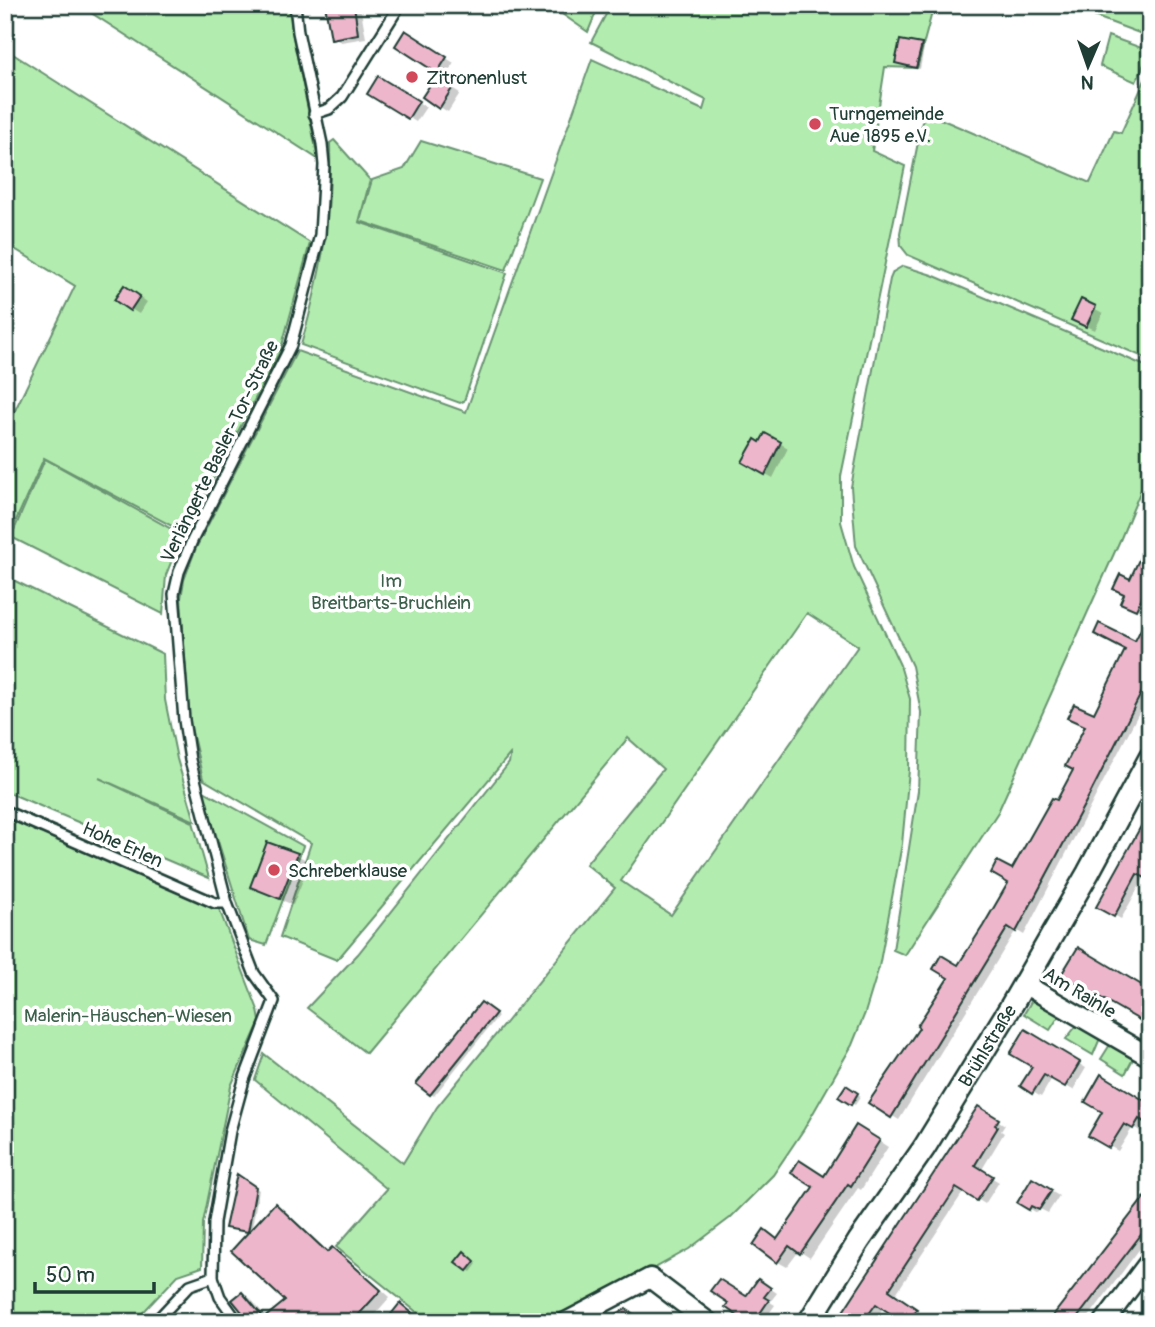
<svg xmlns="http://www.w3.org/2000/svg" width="1155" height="1327" viewBox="0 0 1155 1327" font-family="Pangolin,sans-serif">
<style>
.green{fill:#b3ecaf;stroke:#699472;stroke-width:2;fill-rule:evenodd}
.shadow{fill:#0003}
.building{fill:#eeb6cb;stroke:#1f3d34;stroke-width:2}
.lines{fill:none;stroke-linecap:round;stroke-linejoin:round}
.service-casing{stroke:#1f3d34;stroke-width:14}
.minor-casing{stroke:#1f3d34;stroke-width:23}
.tertiary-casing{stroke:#1f3d34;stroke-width:26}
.service{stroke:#fff;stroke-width:9}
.minor{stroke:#fff;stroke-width:18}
.tertiary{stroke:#fff;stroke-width:21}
.poi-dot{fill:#d1495b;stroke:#fff;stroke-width:2.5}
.labels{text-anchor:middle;stroke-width:7;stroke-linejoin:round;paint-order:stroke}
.poi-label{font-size:19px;fill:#1f3d34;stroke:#fff;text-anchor:start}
.street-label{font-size:19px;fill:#1f3d34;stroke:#fff}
.park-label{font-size:19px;fill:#3d604d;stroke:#fff}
</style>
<rect width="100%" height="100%" fill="#fff"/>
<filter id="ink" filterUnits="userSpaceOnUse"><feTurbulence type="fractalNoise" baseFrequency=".0143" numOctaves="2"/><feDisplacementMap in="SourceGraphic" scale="14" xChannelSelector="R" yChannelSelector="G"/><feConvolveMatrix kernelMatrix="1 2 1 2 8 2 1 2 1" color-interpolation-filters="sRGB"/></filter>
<g filter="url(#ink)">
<g class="green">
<polygon points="79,5 289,5 293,36 318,159"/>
<polygon points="549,5 599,5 588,32"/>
<path d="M611,5H934L917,68L885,67L872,151L905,166L841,476V522L854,567L900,665L910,699L909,770L902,844L879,967L865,1013L852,1045L804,1129L773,1175L730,1218L689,1249L589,1305L546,1322H429L336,1247L387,1189L255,1080L264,1054L403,1163L437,1107L615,888L586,864L663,769L628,738L366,1053L307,1008L358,954L509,763L511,753L337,960L280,937L311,843L203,779L189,719L181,598L184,580L196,548L297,351L466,412L592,59L703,110L706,100L591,42ZM807,613L858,646L671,915L621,881Z"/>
<polygon points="1064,5 1150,5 1150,37"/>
<polygon points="1108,36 1150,51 1136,82 1100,66"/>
<polygon points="5,49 310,243 281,349 185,533 44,458 5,545 5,431 75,286 5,243"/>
<polygon points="1150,69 1150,360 908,255 901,246 900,233 924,112 1090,183 1114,131 1121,133"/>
<path d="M334,140L370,180L359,222L507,273L464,401L460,403L301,345C321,277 332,215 330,143Z"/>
<polygon points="421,141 540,178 506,270 360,221 372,180 404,169"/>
<polygon points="903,266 932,275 1150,368 1150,468 1121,538 998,812 905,955 893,950 918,791 921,712 912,666 856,546 851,487 890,279 893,272"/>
<polygon points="45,459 182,535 166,575 163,614 11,537"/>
<polygon points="5,576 163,654 165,700 177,759 195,821 99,778 193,822 209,878 5,791"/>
<polygon points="202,790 303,846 266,945 249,940"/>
<polygon points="5,817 219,909 258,1010 260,1021 231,1086 203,1223 202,1267 178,1275 134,1322 5,1322"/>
<polygon points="1032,1000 1061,1013 1050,1030 1024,1014"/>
<polygon points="1078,1024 1101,1036 1093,1055 1066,1039"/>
<polygon points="1111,1043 1134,1057 1125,1074 1101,1059"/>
</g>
<g class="shadow">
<polygon points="327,5 360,5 366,38 341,42 333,38"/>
<polygon points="912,5 939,5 933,16"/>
<polygon points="414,37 454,63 446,76 398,45"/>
<polygon points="921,46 924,48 920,69 897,63"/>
<polygon points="378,78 426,107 416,122 369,93"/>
<polygon points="436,78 460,93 448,112 424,97"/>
<polygon points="133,292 147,302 139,314 131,309"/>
<polygon points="1082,302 1103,313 1095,330 1082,324"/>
<polygon points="766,435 788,448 773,478 745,462"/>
<polygon points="1150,545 1150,691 1024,935 1016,930 899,1120 870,1102 922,1027 959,967 1011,882 1012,871 1058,803 1075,770 1095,716 1150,615 1130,606"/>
<polygon points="1150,814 1145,876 1121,919 1098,906"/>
<polygon points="297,855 310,862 293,905 252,887"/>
<polygon points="485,1006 498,1016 434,1096 431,1094 418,1083"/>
<polygon points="1025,1032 1086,1068 1073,1090 1052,1078 1041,1097 1023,1086 1034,1067"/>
<polygon points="1102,1077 1147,1122 1142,1132 1133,1127 1118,1151 1090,1135 1105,1111"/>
<polygon points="846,1087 861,1096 855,1105 840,1096"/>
<polygon points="978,1108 1005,1125 1001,1131 1004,1133 981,1171 999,1182 985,1204 964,1191 895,1295 923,1315 918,1322 912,1319 906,1322 884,1307 873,1322 858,1322"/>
<polygon points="857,1127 888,1147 861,1190 858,1188 810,1258 799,1251 787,1267 778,1262 778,1240"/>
<polygon points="238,1177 259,1190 251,1232 276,1206 286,1212 329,1252 332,1249 343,1255 390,1297 368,1322 252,1322 242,1294 250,1298 267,1318 288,1301 250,1233 227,1227"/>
<polygon points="1032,1180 1059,1196 1048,1213 1040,1209 1037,1213 1019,1202"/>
<polygon points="1150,1193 1150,1235 1085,1322 1051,1322"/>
<polygon points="467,1255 477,1264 471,1272 468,1270"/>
<polygon points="765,1285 777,1293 770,1302 775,1305 763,1322 749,1322"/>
<polygon points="1150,1303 1150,1322 1135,1322"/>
</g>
<g class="building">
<polygon points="325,5 354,5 358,34 331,39"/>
<polygon points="405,30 447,57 437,73 395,46"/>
<polygon points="900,40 922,44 916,68 895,63"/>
<polygon points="378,76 419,101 408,119 367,94"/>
<polygon points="436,76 453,87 439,109 422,97"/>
<polygon points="124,285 140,296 130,311 114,300"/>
<polygon points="1081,299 1096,306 1086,327 1071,320"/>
<polygon points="765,433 781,442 765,475 742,462 755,439 760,442"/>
<polygon points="1150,536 1150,580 1136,610 1120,603 1124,594 1113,589 1120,574 1130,579"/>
<polygon points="1150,611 1150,676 1090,794 1016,932 1008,927 891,1118 868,1103 919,1028 917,1026 948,978 933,969 941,955 958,965 983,926 1008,883 991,873 997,861 1012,869 1052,798 1057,800 1073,770 1065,766 1085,726 1067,718 1074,704 1094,713 1125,650 1094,634 1099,623 1135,641"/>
<polygon points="1150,810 1150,880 1137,874 1114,917 1096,907"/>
<polygon points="267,842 298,853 280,899 250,887"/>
<polygon points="1078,947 1150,990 1150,1026 1061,975"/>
<polygon points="481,1002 496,1013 430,1095 416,1084"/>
<polygon points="1025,1029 1080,1062 1065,1087 1044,1075 1032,1094 1020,1086 1032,1067 1010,1054"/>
<polygon points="1101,1074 1150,1104 1150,1126 1139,1119 1133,1129 1124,1124 1109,1148 1088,1136 1102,1112 1085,1102"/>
<polygon points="846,1085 858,1093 851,1105 838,1097"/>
<polygon points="978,1106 999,1119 995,1125 998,1127 975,1165 993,1176 977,1201 956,1188 889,1290 917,1309 909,1320 904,1316 900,1320 876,1304 863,1322 855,1322 842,1313"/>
<polygon points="856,1125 880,1140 851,1186 848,1184 800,1254 789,1246 777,1263 753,1245 764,1229 777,1239 813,1187 791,1173 799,1160 824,1176"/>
<polygon points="237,1174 256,1187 248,1232 225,1228"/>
<polygon points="1032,1178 1052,1190 1039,1210 1031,1206 1029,1210 1017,1203"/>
<polygon points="1150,1190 1150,1223 1074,1322 1048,1322"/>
<polygon points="275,1203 327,1252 332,1247 381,1290 352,1322 250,1322 232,1300 242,1292 264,1318 285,1301 231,1251"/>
<polygon points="464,1251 475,1261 467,1271 455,1262"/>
<polygon points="719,1279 746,1296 758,1279 771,1288 764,1297 769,1300 754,1322 746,1322 725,1307 728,1303 710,1291"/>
<polygon points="400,1303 423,1322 385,1322"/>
<polygon points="626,1309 646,1322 600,1322"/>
</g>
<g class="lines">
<g class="service-casing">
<g id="service">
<polyline points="314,114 329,109 342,97 400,5"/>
<polyline points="5,811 215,903 227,903"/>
<polyline points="155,1322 190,1285 213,1277"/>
<polyline points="238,1322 220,1297 213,1277 214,1222 230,1131 244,1080 274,1001 254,973 227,903 190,760 184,720 174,594 179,572 192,541 291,345 320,235 324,165 322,144 298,32 295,5"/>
</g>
</g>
<g class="minor-casing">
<g id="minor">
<polyline points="1024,984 1150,1057"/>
<polyline points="566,1322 650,1278 708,1322"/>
<polyline points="1104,1322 1150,1261"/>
</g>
</g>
<g class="tertiary-casing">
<g id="tertiary">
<path id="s1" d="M809,1322L859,1241L924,1148L1010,1008L1088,873L1150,758"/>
</g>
</g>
<use href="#service" class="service"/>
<use href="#minor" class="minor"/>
<use href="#tertiary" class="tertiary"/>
</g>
</g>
<g class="poi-dot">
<circle cx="412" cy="77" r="7"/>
<circle cx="815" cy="124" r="7"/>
<circle cx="274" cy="870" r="7"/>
</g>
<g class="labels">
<g class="poi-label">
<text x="426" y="84">Zitronenlust</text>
<text x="829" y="120">Turngemeinde<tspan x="829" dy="22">Aue 1895 e.V.</tspan></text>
<text x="288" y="877">Schreberklause</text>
</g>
<g class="street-label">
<text transform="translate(219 451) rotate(-64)" y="7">Verlängerte Basler-Tor-Straße</text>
<text transform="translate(123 844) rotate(24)" y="7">Hohe Erlen</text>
<text transform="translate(1080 992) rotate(31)" y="7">Am Rainle</text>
<text dy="7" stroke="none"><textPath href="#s1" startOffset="329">Brühlstraße</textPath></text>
</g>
<g class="park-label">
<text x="391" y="587">Im<tspan x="391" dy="22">Breitbarts-Bruchlein</tspan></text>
<text x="128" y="1022">Malerin-Häuschen-Wiesen</text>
</g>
</g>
<rect width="1155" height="1327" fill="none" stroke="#fff" stroke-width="28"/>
<rect x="14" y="14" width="1127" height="1299" fill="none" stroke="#1f3d34" stroke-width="2.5" filter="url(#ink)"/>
<g transform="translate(1088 66) rotate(182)" stroke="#ffffff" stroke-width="5" paint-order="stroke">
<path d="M0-5L12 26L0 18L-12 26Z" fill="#1f3d34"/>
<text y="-10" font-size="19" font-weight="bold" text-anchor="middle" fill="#1f3d34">N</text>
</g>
<path d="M35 1282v10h119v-10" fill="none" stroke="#1f3d34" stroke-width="3.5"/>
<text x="46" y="1282" font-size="21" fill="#1f3d34" stroke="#ffffff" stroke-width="5" paint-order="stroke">50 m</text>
</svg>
